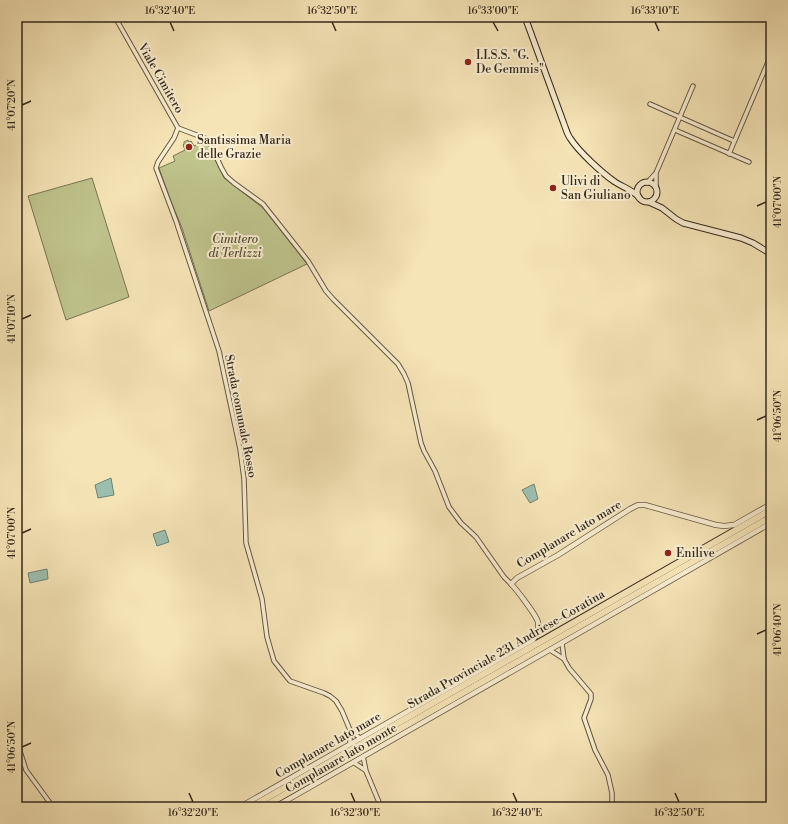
<svg xmlns="http://www.w3.org/2000/svg" width="788" height="824" viewBox="0 0 788 824" font-family="'Libre Bodoni',serif">
<style>
.green{fill:#bfc38c;stroke:#797654}
.water{fill:#9cbeaf;stroke:#728274}
.lines{fill:none;stroke-linecap:round;stroke-linejoin:round}
.minor-casing{stroke:#645742;stroke-width:5.5}
.tertiary-casing{stroke:#645742;stroke-width:6}
.secondary-casing{stroke:#33281b;stroke-width:7}
.trunk-casing{stroke:#33281b;stroke-width:8}
.minor{stroke:#f8edd0;stroke-width:3.5}
.tertiary{stroke:#f8edd0;stroke-width:4.5}
.secondary{stroke:#f8edd0;stroke-width:5}
.trunk{stroke:#f5e4b6;stroke-width:6}
.ticks{fill:none;stroke:#33281b;stroke-width:1.5}
.poi-dot{fill:#8f2418;stroke:#f8edd0;stroke-width:1.5}
.labels{text-anchor:middle;stroke-width:4;stroke-linejoin:round;paint-order:stroke}
.poi-label{font-size:12px;fill:#33281b;stroke:#f8edd0;text-anchor:start}
.street-label{font-size:12px;fill:#33281b;stroke:#f8edd0}
.park-label{font-size:12px;font-style:italic;fill:#564f37;stroke:#f8edd0}
.neatline{fill:none;stroke:#33281b;stroke-width:1.5}
.ticks-label{font-size:10px;text-anchor:middle;fill:#33281b}
</style>
<rect width="100%" height="100%" fill="#f5e4b6"/>
<filter id="stains"><feTurbulence type="fractalNoise" baseFrequency=".005" numOctaves="4"/><feColorMatrix values="0 0 0 0 .2 0 0 0 0 .09 0 0 0 0 .02 0 0 0 .5 -.17"/></filter>
<radialGradient id="worn" r=".72"><stop offset=".6" stop-color="#630" stop-opacity="0"/><stop offset="1" stop-color="#630" stop-opacity=".3"/></radialGradient>
<g class="green">
<polygon points="188,140 189,142 191,141 194,146 206,140 224,178 263,208 307,264 209,311 182,228 170,199 159,168 175,161 173,156 185,150 183,145 184,144 184,142"/>
<polygon points="92,178 129,297 66,320 28,196"/>
</g>
<g class="water">
<polygon points="111,478 114,495 98,498 95,485"/>
<polygon points="534,484 538,499 530,503 522,490"/>
<polygon points="165,530 169,542 157,546 153,534"/>
<polygon points="47,569 48,579 30,583 28,573"/>
</g>
<g class="lines">
<g class="minor-casing">
<g id="minor">
<polyline points="115,17 178,128"/>
<polyline points="650,104 734,141"/>
<polyline points="178,128 174,138 158,162 156,168 176,221 219,351 240,449 244,479 246,543 262,599 267,637 274,661 290,681 324,693 330,696 336,701 342,711 350,730 350,744"/>
<polyline points="178,128 207,139 210,143 221,167 226,176 234,183 263,204 308,261 326,291 333,299 398,364 404,374 408,383 421,443 424,451 435,471 449,507 461,523 476,537 504,577 511,584"/>
<polyline points="675,130 749,162"/>
<polyline points="729,154 771,55"/>
<polyline points="647,183 655,174"/>
<polyline points="656,187 656,173 693,86"/>
<polyline points="562,643 564,659 569,668 591,694 591,699 584,718 595,750 608,775 612,793 612,807"/>
<polyline points="550,650 564,659"/>
<polyline points="350,730 360,738"/>
<polyline points="17,742 26,770 53,807"/>
<polyline points="363,756 366,771 381,807"/>
<polyline points="353,762 365,770"/>
</g>
</g>
<g class="tertiary-casing">
<g id="tertiary">
<path d="M240,807L533,640C537,635 539,629 538,622C536,615 517,590 511,584L517,578L558,555L630,509L638,505H645L716,525L724,526L734,525L771,504"/>
<polyline points="275,807 771,523"/>
</g>
</g>
<g class="secondary-casing">
<g id="secondary">
<path d="M525,17L564,124C566,129 567,134 570,138C579,152 602,173 615,182C623,187 632,190 639,197"/>
<circle cx="647" cy="192" r="10"/>
<polyline points="649,202 662,208 676,219 683,223 741,238 753,243 771,254"/>
</g>
</g>
<g class="trunk-casing">
<g id="trunk">
<polyline points="251,807 771,510"/>
<polyline points="263,807 771,517"/>
</g>
</g>
<use href="#minor" class="minor"/>
<use href="#tertiary" class="tertiary"/>
<use href="#secondary" class="secondary"/>
<use href="#trunk" class="trunk"/>
</g>
<path class="ticks" d="M170,22L174,31M332,22L336,31M493,22L498,31M655,22L659,31M22,105L31,101M757,206L766,202M22,319L31,315M757,420L766,416M22,533L31,529M757,634L766,630M22,747L31,743M189,793L193,802M351,793L355,802M513,793L517,802M675,793L679,802"/>
<g class="poi-dot">
<circle cx="468" cy="62" r="4"/>
<circle cx="189" cy="147" r="4"/>
<circle cx="553" cy="188" r="4"/>
<circle cx="668" cy="553" r="4"/>
</g>
<g class="labels">
<g class="poi-label">
<text x="476" y="59">I.I.S.S. "G.<tspan x="476" dy="14">De Gemmis"</tspan></text>
<text x="197" y="144">Santissima Maria<tspan x="197" dy="14">delle Grazie</tspan></text>
<text x="561" y="185">Ulivi di<tspan x="561" dy="14">San Giuliano</tspan></text>
<text x="676" y="557">Enilive</text>
</g>
<g class="street-label">
<text transform="translate(161 78) rotate(60)" y="4">Viale Cimitero</text>
<text transform="translate(241 416) rotate(79)" y="4">Strada comunale Rosso</text>
<text transform="translate(569 534) rotate(-31)" y="4">Complanare lato mare</text>
<text transform="translate(506 649) rotate(-30)" y="4">Strada Provinciale 231 Andriese-Coratina</text>
<text transform="translate(328 745) rotate(-30)" y="4">Complanare lato mare</text>
<text transform="translate(341 758) rotate(-30)" y="4">Complanare lato monte</text>
</g>
<g class="park-label">
<text x="235" y="243">Cimitero<tspan x="235" dy="14">di Terlizzi</tspan></text>
</g>
</g>
<rect width="788" height="824" fill="none" stroke="#f5e4b6" stroke-width="44"/>
<rect x="22" y="22" width="744" height="780" class="neatline"/>
<g class="ticks-label">
<text x="170" y="14">16°32'40"E</text>
<text x="332" y="14">16°32'50"E</text>
<text x="493" y="14">16°33'00"E</text>
<text x="655" y="14">16°33'10"E</text>
<text transform="translate(11 105) rotate(-90)" y="4">41°07'20"N</text>
<text transform="translate(777 202) rotate(-90)" y="4">41°07'00"N</text>
<text transform="translate(11 319) rotate(-90)" y="4">41°07'10"N</text>
<text transform="translate(777 416) rotate(-90)" y="4">41°06'50"N</text>
<text transform="translate(11 533) rotate(-90)" y="4">41°07'00"N</text>
<text transform="translate(777 630) rotate(-90)" y="4">41°06'40"N</text>
<text transform="translate(11 747) rotate(-90)" y="4">41°06'50"N</text>
<text x="193" y="816">16°32'20"E</text>
<text x="355" y="816">16°32'30"E</text>
<text x="517" y="816">16°32'40"E</text>
<text x="679" y="816">16°32'50"E</text>
</g>
<rect width="100%" height="100%" filter="url(#stains)"/>
<rect width="100%" height="100%" fill="url(#worn)"/>
</svg>
